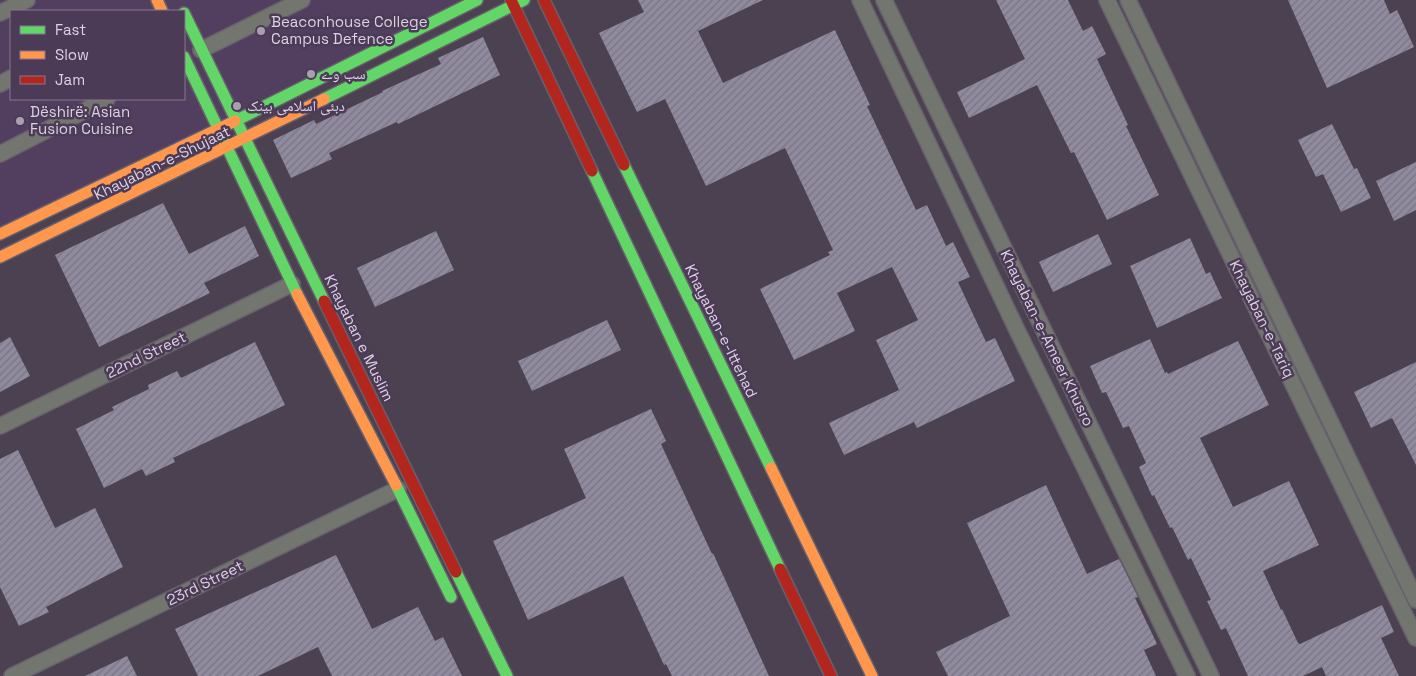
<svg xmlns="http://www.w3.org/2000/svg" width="1416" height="676" viewBox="0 0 1416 676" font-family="'Space Grotesk','Noto Naskh Arabic',sans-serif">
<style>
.built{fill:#523f5f;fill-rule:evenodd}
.building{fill:url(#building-hatch)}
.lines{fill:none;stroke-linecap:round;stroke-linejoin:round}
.street-casing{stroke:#67606d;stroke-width:18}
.fast-casing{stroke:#67606d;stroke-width:14}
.slow-casing{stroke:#67606d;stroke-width:14}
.jam-casing{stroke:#67606d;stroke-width:14}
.street{stroke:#73766f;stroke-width:15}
.fast{stroke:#63d668;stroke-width:11}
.slow{stroke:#ff974d;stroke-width:11}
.jam{stroke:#b3261e;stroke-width:11}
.poi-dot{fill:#a99fb0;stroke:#4c3b57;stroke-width:2}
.labels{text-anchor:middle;stroke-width:5;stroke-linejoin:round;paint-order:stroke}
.poi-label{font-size:15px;fill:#dcd2e3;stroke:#4c3b57;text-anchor:start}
.street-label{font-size:15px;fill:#dcd2e3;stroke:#4c3b57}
</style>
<defs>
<pattern id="building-hatch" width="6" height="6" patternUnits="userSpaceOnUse" patternTransform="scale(1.25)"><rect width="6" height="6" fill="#908a9e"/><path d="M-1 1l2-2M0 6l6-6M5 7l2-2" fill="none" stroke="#797483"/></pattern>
</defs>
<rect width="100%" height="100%" fill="#4b4151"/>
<path class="built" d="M0,0H487L0,238ZM11,11H184V99H11Z"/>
<g class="building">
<polygon points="638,0 763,0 698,31 723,83 835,30 870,105 867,106 916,210 927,205 946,246 953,242 970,277 958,282 986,342 995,338 1015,381 917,428 914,422 844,455 829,423 899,390 876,340 918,320 892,267 837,293 855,331 794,360 760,289 830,255 828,252 833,250 785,148 706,186 665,99 637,112 599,33 644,12"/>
<polygon points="996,0 1068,0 1083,31 1092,26 1106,54 1097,59 1128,125 1126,126 1159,195 1107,220 1074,152 1071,153 1037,85 969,118 957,92 1025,59"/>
<polygon points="1288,0 1384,0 1390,14 1397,10 1414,47 1327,88"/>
<polygon points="483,37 500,75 398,124 397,122 329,153 332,159 291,178 273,140 314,120 316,124 383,92 382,91 441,64 438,58"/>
<polygon points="1332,124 1354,169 1357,168 1371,198 1341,212 1323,174 1316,177 1298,140"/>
<polygon points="1416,162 1416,210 1394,221 1376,181"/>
<polygon points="163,203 189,254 245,226 259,256 204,283 210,293 99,347 55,255"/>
<polygon points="436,231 454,270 375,307 357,268"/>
<polygon points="1098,234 1112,264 1053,292 1039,262"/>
<polygon points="1190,238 1206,274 1210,272 1222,298 1157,328 1130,266"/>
<polygon points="607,320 621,350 532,391 518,361"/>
<polygon points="10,337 30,376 0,392 0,343"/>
<polygon points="1150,339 1165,373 1167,372 1168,374 1238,341 1269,405 1200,438 1233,507 1289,481 1305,515 1319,545 1263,571 1281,610 1282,609 1298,643 1300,644 1382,605 1394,632 1381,638 1399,676 1326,676 1322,667 1303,676 1248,676 1226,628 1221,630 1207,601 1211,600 1191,558 1188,560 1172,527 1170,528 1154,495 1152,496 1139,467 1146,463 1129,426 1123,428 1106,392 1102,393 1090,366"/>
<polygon points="255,342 285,405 173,458 175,462 146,476 142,469 104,488 76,429 114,410 112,407 149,389 148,385 177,371 181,378"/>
<polygon points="1416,362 1416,465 1392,418 1371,428 1354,392"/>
<polygon points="651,409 666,441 661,444 712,554 713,553 769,676 672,676 666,664 664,665 623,576 528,620 493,541 586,498 564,449"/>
<polygon points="18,450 55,528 95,508 123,567 46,607 49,612 19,626 0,587 0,459"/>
<polygon points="1046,485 1087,574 1119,559 1138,597 1135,598 1157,644 1144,650 1156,676 948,676 936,652 1010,616 967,523"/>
<polygon points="336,555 372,629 418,607 435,641 443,637 462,676 332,676 318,647 258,676 198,676 175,629"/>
<polygon points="127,656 137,676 85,676"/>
</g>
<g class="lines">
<g class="street-casing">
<g id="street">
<polyline points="860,0 1016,328 1187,676"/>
<polyline points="884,0 1211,676"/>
<polyline points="1107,0 1416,638"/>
<polyline points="1128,0 1416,600"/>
<polyline points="0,13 27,0"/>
<polyline points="201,50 302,0"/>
<polyline points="0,84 11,78"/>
<polyline points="0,154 107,99"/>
<polyline points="0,426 292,284"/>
<polyline points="12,676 398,489"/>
</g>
</g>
<g class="fast-casing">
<g id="fast">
<polyline points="184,13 324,301"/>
<polyline points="184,57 297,294"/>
<polyline points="324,99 524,0"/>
<polyline points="235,121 477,0"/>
<polyline points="624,165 771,468"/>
<polyline points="592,171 780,569"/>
<polyline points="396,485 451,597"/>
<polyline points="456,572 507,676"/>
</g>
</g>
<g class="slow-casing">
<g id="slow">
<polyline points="157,0 162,11"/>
<polyline points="0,234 235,121"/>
<polyline points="0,257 324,99"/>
<polyline points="297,294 396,485"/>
<polyline points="771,468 872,676"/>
</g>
</g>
<g class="jam-casing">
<g id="jam">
<polyline points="511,0 592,171"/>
<polyline points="544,0 624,165"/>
<polyline points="324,301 456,572"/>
<polyline points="780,569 831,676"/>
</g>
</g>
<use href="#street" class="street"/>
<use href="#fast" class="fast"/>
<use href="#slow" class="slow"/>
<use href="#jam" class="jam"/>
</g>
<g class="poi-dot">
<circle cx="261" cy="31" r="5"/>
<circle cx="311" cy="74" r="5"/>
<circle cx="237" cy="106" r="5"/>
<circle cx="20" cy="121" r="5"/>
</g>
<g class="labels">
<g class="poi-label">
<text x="271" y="27">Beaconhouse College<tspan x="271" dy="17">Campus Defence</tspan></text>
<text x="321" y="79">سب وے</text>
<text x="247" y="111">دبئی اسلامی بینک</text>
<text x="30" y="117">Dëshirë: Asian<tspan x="30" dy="17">Fusion Cuisine</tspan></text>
</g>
<g class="street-label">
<text transform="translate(162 163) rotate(-26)" y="5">Khayaban-e-Shujaat</text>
<text transform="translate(1262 319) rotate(64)" y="5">Khayaban-e-Tariq</text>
<text transform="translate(721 331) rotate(64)" y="5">Khayaban-e-Ittehad</text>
<text transform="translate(359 338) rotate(64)" y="5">Khayaban e Muslim</text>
<text transform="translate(1047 338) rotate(64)" y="5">Khayaban-e-Ameer Khusro</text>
<text transform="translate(146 355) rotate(-26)" y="5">22nd Street</text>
<text transform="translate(205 583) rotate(-26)" y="5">23rd Street</text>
</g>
</g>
<rect x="10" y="10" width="175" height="90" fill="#4c3b57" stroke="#86778f"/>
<rect x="20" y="26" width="25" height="8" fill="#63d668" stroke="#86778f"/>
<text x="55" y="35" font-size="15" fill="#dcd2e3">Fast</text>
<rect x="20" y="51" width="25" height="8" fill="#ff974d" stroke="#86778f"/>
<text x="55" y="60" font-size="15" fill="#dcd2e3">Slow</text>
<rect x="20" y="76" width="25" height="8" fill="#b3261e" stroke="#86778f"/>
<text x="55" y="85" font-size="15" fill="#dcd2e3">Jam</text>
</svg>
